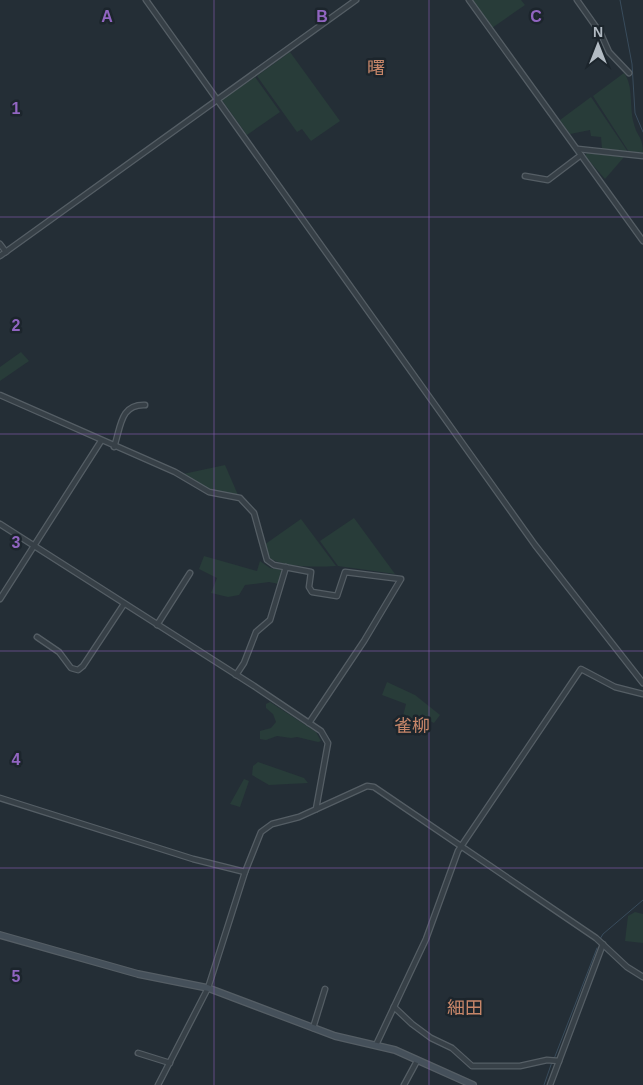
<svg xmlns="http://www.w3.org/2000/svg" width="643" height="1085" viewBox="0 0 643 1085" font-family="Helvetica,'Noto Sans JP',sans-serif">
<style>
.green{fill:#283c39}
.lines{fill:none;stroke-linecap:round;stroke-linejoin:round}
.stream{stroke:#394c5c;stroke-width:1}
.street-casing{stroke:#555e65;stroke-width:7}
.secondary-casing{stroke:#555e65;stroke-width:8}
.street{stroke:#374047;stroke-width:4.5}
.secondary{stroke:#45505a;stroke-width:5.5}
.grid{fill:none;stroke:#9165c1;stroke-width:1;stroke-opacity:0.55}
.labels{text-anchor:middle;stroke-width:5;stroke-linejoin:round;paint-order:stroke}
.neighbourhood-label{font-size:18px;fill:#c78669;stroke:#1c252c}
.grid-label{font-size:16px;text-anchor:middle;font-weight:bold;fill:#9165c1;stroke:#1c252c;stroke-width:5;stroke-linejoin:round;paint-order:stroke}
</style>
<rect width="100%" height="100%" fill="#242e36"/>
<g class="green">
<polygon points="472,0 521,0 525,5 492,28"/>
<polygon points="290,52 340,121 311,141 302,129 297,132 257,76"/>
<path d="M624,73C634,86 629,108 634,124C637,137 643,136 643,153L629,152L593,96Z"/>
<polygon points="255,77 280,112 247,135 222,100"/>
<polygon points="591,97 628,152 602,149 601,137 591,136 590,130 570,134 560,120"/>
<polygon points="587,153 624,157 605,179 585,156"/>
<polygon points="21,352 29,361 0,381 0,367"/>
<polygon points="225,465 238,495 210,490 183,474"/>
<polygon points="354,518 395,574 338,566 320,541"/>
<path d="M301,519L336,566C317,567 283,568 268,557L264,545Z"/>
<polygon points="204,556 257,571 260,561 270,568 284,570 279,584 269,582 245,585 239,595 228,597 211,593 217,578 199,569"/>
<polygon points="387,682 415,695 440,715 434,723 428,720 400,726 397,716 403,716 406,704 382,695"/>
<polygon points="270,702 316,732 321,741 318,742 297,737 291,738 277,736 266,740 260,739 260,731 271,728 276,722 273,714 266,708 266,704"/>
<polygon points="258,762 304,778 308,783 269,785 252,775 253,766"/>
<polygon points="244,779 249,781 240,807 230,804"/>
<polygon points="635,912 643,914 643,943 625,941 628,916"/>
</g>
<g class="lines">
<g class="stream">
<polyline points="620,0 632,64 635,113 643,132"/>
<polyline points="600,939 603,934 643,900"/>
<polyline points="554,1059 597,948"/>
<polyline points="544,1085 552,1062"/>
</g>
<g class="street-casing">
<g id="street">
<polyline points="146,0 535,545 643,683"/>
<polyline points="469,0 643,241"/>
<polyline points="577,0 601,34 609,52 629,73"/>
<polyline points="578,149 643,156"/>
<polyline points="525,176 548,180 581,155"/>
<polyline points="0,244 6,252"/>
<polyline points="0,256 356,0"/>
<polyline points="0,395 175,472 209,492 240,498 254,513 267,560 274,565 311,572 309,587 312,592 337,596 345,572 401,579 364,641 309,723"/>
<path d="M114,447C121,427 120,404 145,405"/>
<polyline points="0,524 254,686 321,731 328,743 316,809"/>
<polyline points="0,599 101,441"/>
<polyline points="157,625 190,573"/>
<polyline points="37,637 59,652 71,668 78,670 83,666 124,604"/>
<polyline points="236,675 244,663 256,632 270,620 286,567"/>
<polyline points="0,798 193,859 245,872"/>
<polyline points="394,1007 412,1024 431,1038 452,1048 472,1066 520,1066 547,1060 559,1061"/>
<polyline points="313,1028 325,989"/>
<polyline points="376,1045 426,939 458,851 581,669 615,687 643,694"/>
<polyline points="138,1053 170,1063"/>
<polyline points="158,1085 208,988 245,872 261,832 272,824 299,817 367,786 374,787 596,938 627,967 643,977"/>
<polyline points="404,1085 417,1061"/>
<polyline points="550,1085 603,944"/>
</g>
</g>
<g class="secondary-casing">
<polyline id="secondary" points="0,935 138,974 208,988 335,1036 395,1050 473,1085"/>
</g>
<use href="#street" class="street"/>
<use href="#secondary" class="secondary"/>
</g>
<path class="grid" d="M214,0V1085M429,0V1085M0,217H643M0,434H643M0,651H643M0,868H643"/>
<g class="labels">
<g class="neighbourhood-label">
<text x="376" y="74">曙</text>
<text x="412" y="732">雀柳</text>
<text x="465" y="1014">細田</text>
</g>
</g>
<g class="grid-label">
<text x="107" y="22">A</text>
<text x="322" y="22">B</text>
<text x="536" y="22">C</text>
<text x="16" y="114">1</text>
<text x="16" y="331">2</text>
<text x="16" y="548">3</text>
<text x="16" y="765">4</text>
<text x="16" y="982">5</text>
</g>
<g transform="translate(598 45)" stroke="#1c252c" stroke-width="4" paint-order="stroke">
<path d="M0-4L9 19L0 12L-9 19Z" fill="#b2bbc3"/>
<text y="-8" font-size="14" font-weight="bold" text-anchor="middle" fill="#b2bbc3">N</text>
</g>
</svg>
